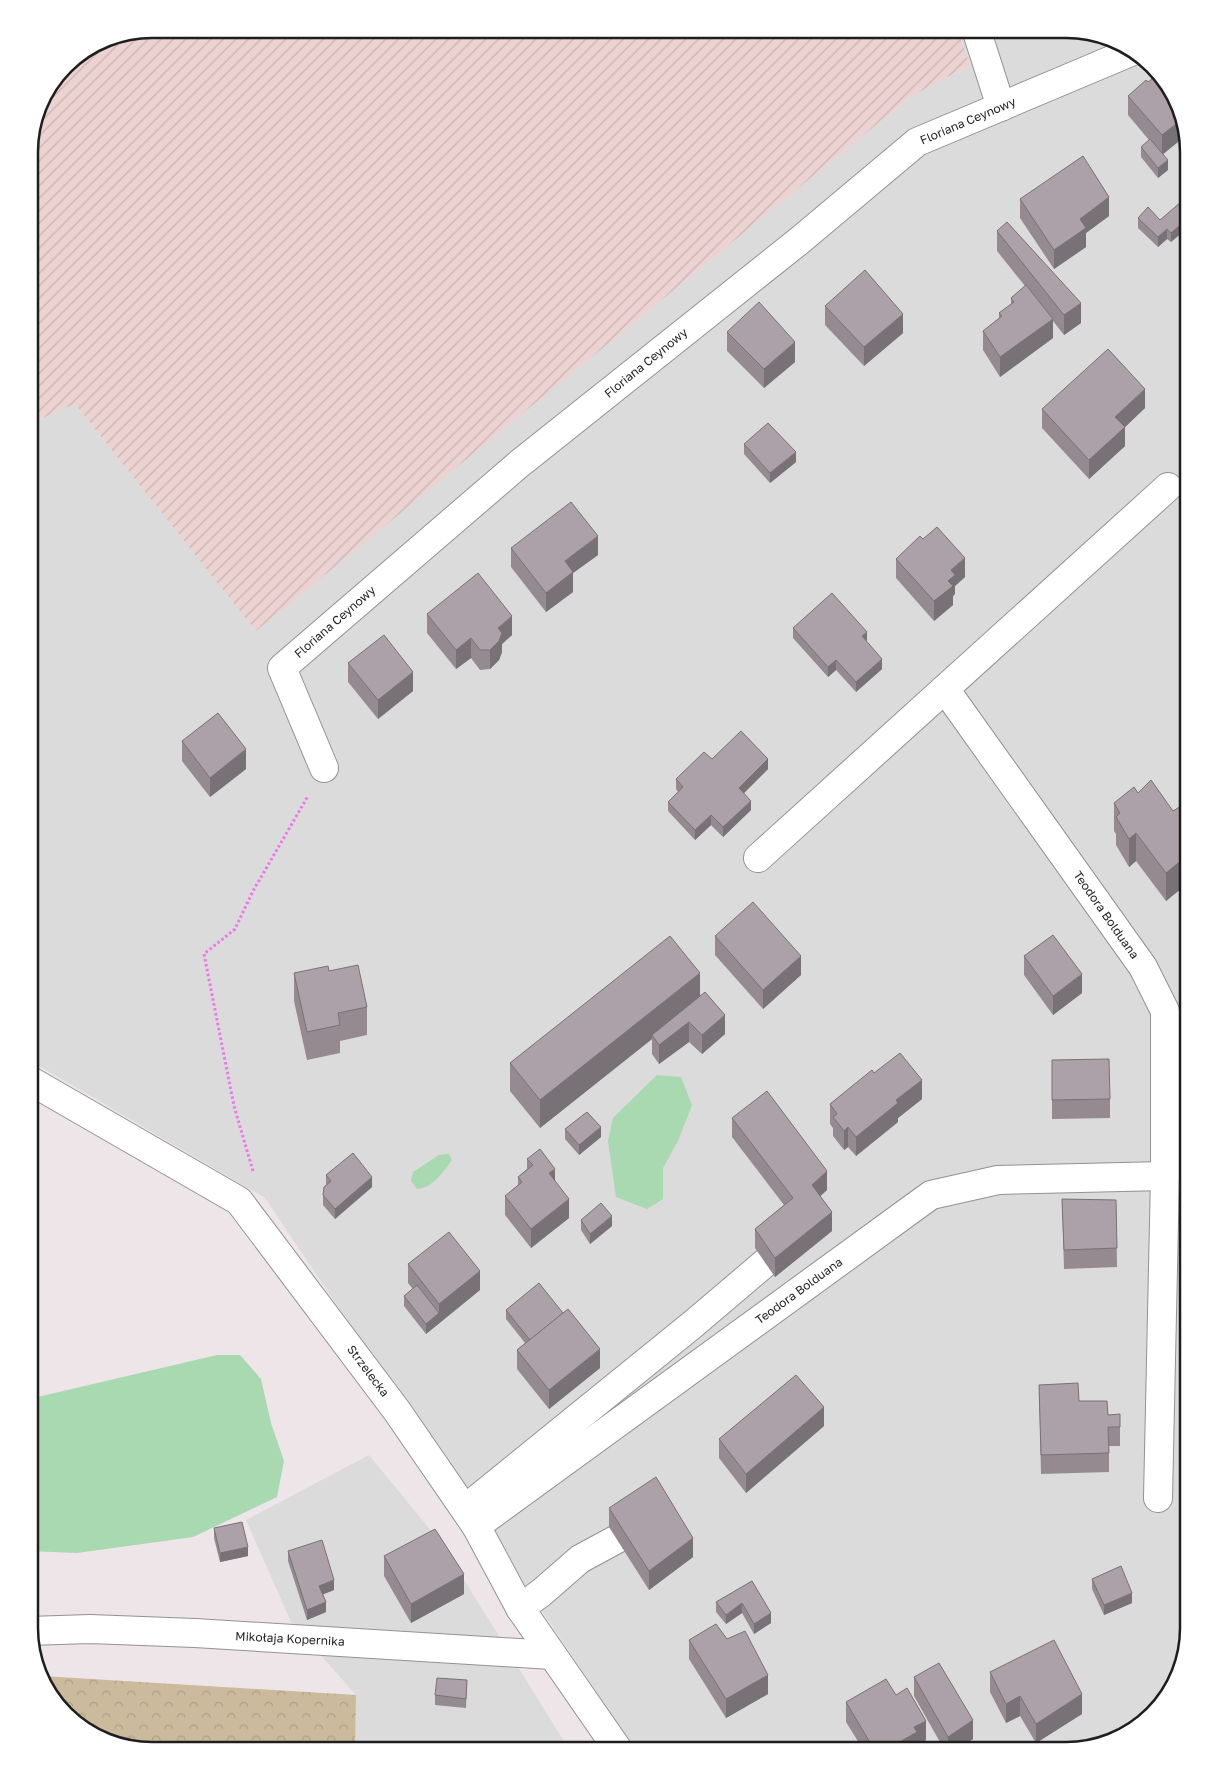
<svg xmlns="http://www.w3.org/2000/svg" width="1217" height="1780" viewBox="0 0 1217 1780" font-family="'Golos Text',sans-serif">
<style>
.residential{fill:#dcdbdc}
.farmland{fill:url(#farmland-furrows)}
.forest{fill:url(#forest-crowns)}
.water{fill:#a8d9b0}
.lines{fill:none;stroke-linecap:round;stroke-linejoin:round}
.minor-casing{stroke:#929292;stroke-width:30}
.path{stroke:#f075eb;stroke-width:3;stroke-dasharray:2.5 2.5;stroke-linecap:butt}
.minor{stroke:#fff;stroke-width:28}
.wall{fill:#948a90}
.shaded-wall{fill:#787176}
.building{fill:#aca1a8;stroke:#787176}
.labels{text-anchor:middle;stroke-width:4;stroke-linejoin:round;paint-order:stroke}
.street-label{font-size:12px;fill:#1e1e1e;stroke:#fff}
.rim{fill:none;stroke:#1e1e1e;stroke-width:2.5}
</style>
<defs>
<pattern id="farmland-furrows" width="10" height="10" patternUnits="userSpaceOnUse" patternTransform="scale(1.25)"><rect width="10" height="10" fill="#ecd2d1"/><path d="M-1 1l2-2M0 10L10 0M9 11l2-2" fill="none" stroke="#cab4b3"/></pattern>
<pattern id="forest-crowns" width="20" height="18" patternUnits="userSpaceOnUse" patternTransform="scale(1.25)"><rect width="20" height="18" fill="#cbba9c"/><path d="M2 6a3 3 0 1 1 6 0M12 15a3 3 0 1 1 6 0" fill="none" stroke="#ae9f86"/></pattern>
</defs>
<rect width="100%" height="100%" fill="#eee5e9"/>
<g class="residential">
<polygon points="957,29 1073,29 1127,45 1172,90 1188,152 1188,1629 1172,1690 1127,1735 1066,1751 636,1751 265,1198 29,1060 29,424 75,404 256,630 910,97 970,65"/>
<polygon points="369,1455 442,1544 570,1751 355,1751 356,1695 291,1622 246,1520"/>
</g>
<polygon class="farmland" points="152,29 957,29 970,65 910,97 256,631 75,404 29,424 29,144 38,104 65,65 105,38"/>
<polygon class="forest" points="42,1676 356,1695 355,1751 144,1751 90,1735 45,1690"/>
<g class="water">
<polygon points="657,1075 681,1077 692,1105 678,1141 663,1168 663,1199 647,1209 616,1197 608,1141 613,1118"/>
<path d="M449,1154L452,1160C443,1172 433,1188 417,1189L411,1181L413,1172L439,1155Z"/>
<polygon points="217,1355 240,1355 261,1379 271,1423 284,1461 277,1497 193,1537 77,1553 29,1551 29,1399"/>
</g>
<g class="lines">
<g class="minor-casing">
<g id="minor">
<polyline points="976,29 1001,107"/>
<polyline points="945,689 1143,967 1165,1011 1165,1176 1158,1498"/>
<polyline points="324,768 282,668 519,464 799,241 917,142 1133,51"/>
<polyline points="758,858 1168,487"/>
<polyline points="29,1080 239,1201 397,1411 476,1526 520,1608 619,1751"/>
<polyline points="465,1509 692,1325 765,1263"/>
<polyline points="476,1526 931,1195 998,1180 1165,1176"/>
<polyline points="520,1608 541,1593 580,1559 617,1539"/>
<polyline points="29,1631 90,1629 195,1633 551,1655"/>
</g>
</g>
<polyline class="path" points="253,1171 234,1106 204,954 235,929 253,891 308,796"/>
<use href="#minor" class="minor"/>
</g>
<g class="wall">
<polygon points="1128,96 1184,137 1163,154 1168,170 1158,178 1141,157 1141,147 1149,140 1128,115"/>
<polygon points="1188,196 1171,242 1167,239 1158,247 1138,228 1138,218 1160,220"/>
<polygon points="1020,199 1109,216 1086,233 1086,247 1054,269 1020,218"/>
<polygon points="997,231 1081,323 1064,335 1053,321 1053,338 1000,377 983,350 983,331 999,318 999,313 1011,304 1011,298 1025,286 997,251"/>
<polygon points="825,306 903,333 864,366 825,325"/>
<polygon points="727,332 795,362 764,388 727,351"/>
<polygon points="1145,408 1125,427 1125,446 1089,479 1042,428 1042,409"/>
<polygon points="744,444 796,462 770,483 744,454"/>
<polygon points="511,548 598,555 573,573 573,592 546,612 511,567"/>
<polygon points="896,559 965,577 955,586 955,594 953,596 953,605 934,621 896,578"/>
<polygon points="427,614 512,635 502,644 502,652 499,660 490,669 480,670 471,658 456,669 427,633"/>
<polygon points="793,628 867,642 882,669 856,692 836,670 828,677 793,638"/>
<polygon points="348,663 413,691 378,719 348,682"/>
<polygon points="182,741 246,769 210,797 182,761"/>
<polygon points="712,759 768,769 744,793 751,810 723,837 711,825 695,840 668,811 668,802 678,792 676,789 676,779"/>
<polygon points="1138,793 1173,811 1188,802 1188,883 1166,901 1136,861 1129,867 1116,845 1116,834 1114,831 1114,803"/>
<polygon points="715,936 801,975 763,1009 715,955"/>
<polygon points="1024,956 1082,993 1053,1015 1024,975"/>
<polygon points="329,971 367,1007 367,1035 340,1041 340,1053 307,1060 294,1001 294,973"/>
<polygon points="700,996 725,1034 702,1054 689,1042 659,1064 652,1054 652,1039 540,1128 510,1091 510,1063"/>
<polygon points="1052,1060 1110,1099 1110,1118 1052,1119"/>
<polygon points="874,1073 922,1099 898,1118 898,1122 856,1156 848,1147 844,1150 833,1136 833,1128 830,1124 830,1104"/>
<polygon points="732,1118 827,1190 820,1196 832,1231 775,1277 755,1248 755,1229 784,1205 732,1137"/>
<polygon points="565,1129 601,1137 579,1155 565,1139"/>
<polygon points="527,1159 555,1180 569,1218 531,1248 505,1215 505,1196 518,1185 518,1177 527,1169"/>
<polygon points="326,1175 372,1187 335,1219 323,1205 323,1195 326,1185"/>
<polygon points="1062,1199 1116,1200 1117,1267 1064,1269"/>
<polygon points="581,1220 612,1226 590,1244 581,1230"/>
<polygon points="408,1264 480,1290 426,1334 404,1306 404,1296 413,1289 408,1283"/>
<polygon points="506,1310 600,1368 549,1409 517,1369 517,1350 525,1343 506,1319"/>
<polygon points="1039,1385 1108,1415 1120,1427 1120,1446 1109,1446 1109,1472 1041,1474"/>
<polygon points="824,1426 746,1493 719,1458 719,1439"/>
<polygon points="609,1508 693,1557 649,1590 609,1527"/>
<polygon points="214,1528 248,1556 220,1562 214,1538"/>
<polygon points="288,1551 334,1590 323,1594 326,1612 307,1620 288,1561"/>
<polygon points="384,1556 464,1594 411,1623 384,1576"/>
<polygon points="1092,1579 1132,1603 1104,1615 1092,1589"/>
<polygon points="752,1581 771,1623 754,1634 742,1613 726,1624 716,1612 716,1602"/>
<polygon points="727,1639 768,1694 726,1718 689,1659 689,1640"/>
<polygon points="990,1672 1082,1714 1036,1743 1020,1716 1006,1723 990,1692"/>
<polygon points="914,1677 973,1739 955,1751 945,1751 914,1696"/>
<polygon points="467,1680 466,1708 435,1705 435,1695"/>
<polygon points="896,1695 926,1740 917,1745 917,1751 864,1751 846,1722 846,1702"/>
</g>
<g class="shaded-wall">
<polygon points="1180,121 1184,137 1162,155 1162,135"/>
<polygon points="1168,160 1168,170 1158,178 1158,168"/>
<polygon points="1109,197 1109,216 1086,233 1086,247 1054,269 1054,250 1080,219"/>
<polygon points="1188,218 1188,228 1171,242 1171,233"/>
<polygon points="1167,229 1167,239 1158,247 1158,237"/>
<polygon points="1081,303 1081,323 1064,335 1064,315"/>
<polygon points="903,314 903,333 864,366 864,347"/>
<polygon points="1053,319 1053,338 1000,377 1000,357"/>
<polygon points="795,342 795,362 764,388 764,369"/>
<polygon points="1145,389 1145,408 1125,427 1125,446 1089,479 1089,460 1115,417"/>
<polygon points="796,452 796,462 770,483 770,473"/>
<polygon points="598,536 598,555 573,573 573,592 546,612 546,593 565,561"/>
<polygon points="965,558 965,577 955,586 955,594 953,596 953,605 934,621 934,601 951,570"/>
<polygon points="512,616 512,635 502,644 502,652 499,660 490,669 490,650 498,628"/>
<polygon points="867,632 867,642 862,636"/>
<polygon points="471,638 471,658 456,669 456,650"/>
<polygon points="882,659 882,669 856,692 856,682"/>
<polygon points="836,660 836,670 828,677 828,667"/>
<polygon points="413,672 413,691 378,719 378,700"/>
<polygon points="246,749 246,769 210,797 210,778"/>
<polygon points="768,759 768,769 739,798 739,788"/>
<polygon points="751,801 751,810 723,837 723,827"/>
<polygon points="711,815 711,825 695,840 695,830"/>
<polygon points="1136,833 1136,861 1129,867 1129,839"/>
<polygon points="1188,855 1188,883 1166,901 1166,873"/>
<polygon points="801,956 801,975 763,1009 763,990"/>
<polygon points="700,973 700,1000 652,1035 652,1039 540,1128 540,1100"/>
<polygon points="1082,974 1082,993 1053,1015 1053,996"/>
<polygon points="725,1015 725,1034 702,1054 702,1035"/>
<polygon points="689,1022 689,1042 659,1064 659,1045"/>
<polygon points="922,1080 922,1099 898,1118 898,1122 856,1156 856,1137 896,1100"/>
<polygon points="601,1127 601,1137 579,1155 579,1145"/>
<polygon points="848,1127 848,1147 844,1150 844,1131"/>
<polygon points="555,1169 555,1188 549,1173"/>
<polygon points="827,1171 827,1190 812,1204 812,1185"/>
<polygon points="372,1177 372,1187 335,1219 335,1209"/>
<polygon points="569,1199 569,1218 531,1248 531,1229"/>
<polygon points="832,1212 832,1231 775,1277 775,1258"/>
<polygon points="612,1216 612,1226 590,1244 590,1234"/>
<polygon points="480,1271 480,1290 426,1334 426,1324 439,1313 439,1304"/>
<polygon points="600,1349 600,1368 549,1409 549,1390"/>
<polygon points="824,1407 824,1426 746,1493 746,1474"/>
<polygon points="693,1538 693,1557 649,1590 649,1571"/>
<polygon points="248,1547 248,1556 220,1562 220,1553"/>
<polygon points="464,1574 464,1594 411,1623 411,1604"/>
<polygon points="334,1580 334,1590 319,1596 319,1586"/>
<polygon points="1132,1593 1132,1603 1104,1615 1104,1605"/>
<polygon points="326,1602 326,1612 307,1620 307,1610"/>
<polygon points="742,1603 742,1613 726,1624 726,1615"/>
<polygon points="771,1613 771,1623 754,1634 754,1624"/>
<polygon points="768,1675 768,1694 726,1718 726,1699"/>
<polygon points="1082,1694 1082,1714 1036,1743 1036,1724"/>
<polygon points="1020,1696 1020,1716 1006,1723 1006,1704"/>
<polygon points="973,1720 973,1739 955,1751 948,1751 948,1737"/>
<polygon points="926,1721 926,1740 917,1745 917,1751 884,1751 914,1727"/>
</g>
<g class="building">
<polygon points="1157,75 1172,90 1180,121 1162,135 1128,96 1146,80 1148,82"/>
<polygon points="1150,139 1168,160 1158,168 1141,147"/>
<polygon points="1083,156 1109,197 1080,219 1086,228 1054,250 1020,199"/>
<polygon points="1188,196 1188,218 1171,233 1167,229 1158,237 1138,218 1148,207 1160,220"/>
<polygon points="1007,222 1081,303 1064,315 997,231"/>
<polygon points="865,270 903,314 864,347 825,306"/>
<polygon points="1026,285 1053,319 1000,357 983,331 1002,316 999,313 1014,302 1011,298"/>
<polygon points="759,302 795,342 764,369 727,332"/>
<polygon points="1108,349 1145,389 1115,417 1125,427 1089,460 1042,409"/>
<polygon points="768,423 796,452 770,473 744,444"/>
<polygon points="571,502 598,536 565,561 573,572 546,593 511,548"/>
<polygon points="937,527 965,558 951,570 955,575 948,581 953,586 934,601 896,559 920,536 923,539"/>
<polygon points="478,573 512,616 498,628 502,633 499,641 490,650 480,650 471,638 456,650 427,614"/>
<polygon points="832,593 867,632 862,636 882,659 856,682 836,660 828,667 793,628"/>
<polygon points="384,635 413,672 378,700 348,663"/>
<polygon points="218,713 246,749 210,778 182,741"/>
<polygon points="741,731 768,759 739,788 751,801 723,827 711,815 695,830 668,802 683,787 676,779 704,752 712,759"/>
<polygon points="1151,780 1173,811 1188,802 1188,855 1166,873 1136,833 1129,839 1116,817 1120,813 1114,803 1134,787 1138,793"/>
<polygon points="753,902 801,956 763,990 715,936"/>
<polygon points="1053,935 1082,974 1053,996 1024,956"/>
<polygon points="670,936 700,973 540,1100 510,1063"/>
<polygon points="358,965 367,1007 338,1013 340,1025 307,1032 294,973 328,966 329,971"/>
<polygon points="705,992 725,1015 702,1035 689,1022 659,1045 652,1035"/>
<polygon points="900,1053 922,1080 896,1100 898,1103 856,1137 848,1127 844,1131 833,1117 837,1114 830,1104 872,1070 874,1073"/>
<polygon points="1109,1059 1110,1099 1052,1100 1052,1060"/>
<polygon points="767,1091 827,1171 812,1185 832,1212 775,1258 755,1229 793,1198 732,1118"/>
<polygon points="587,1112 601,1127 579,1145 565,1129"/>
<polygon points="540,1149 555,1169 549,1173 569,1199 531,1229 505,1196 522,1182 518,1177 533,1165 527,1159"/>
<polygon points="353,1153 372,1177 335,1209 323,1195 324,1187 331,1181 326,1175"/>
<polygon points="1062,1199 1116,1200 1117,1248 1064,1250"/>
<polygon points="601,1203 612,1216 590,1234 581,1220"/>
<polygon points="449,1232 480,1271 439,1304 408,1264"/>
<polygon points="539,1283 563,1313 530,1340 506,1310"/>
<polygon points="417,1285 439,1313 426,1324 404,1296"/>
<polygon points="568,1309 600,1349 549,1390 517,1350"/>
<polygon points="796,1375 824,1407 746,1474 719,1439"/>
<polygon points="1078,1383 1079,1401 1107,1401 1108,1415 1120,1414 1120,1427 1108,1427 1109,1453 1041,1455 1039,1385"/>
<polygon points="656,1477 693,1538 649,1571 609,1508"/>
<polygon points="242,1522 248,1547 220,1553 214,1528"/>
<polygon points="435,1529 464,1574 411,1604 384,1556"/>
<polygon points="322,1540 334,1580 319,1586 326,1602 307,1610 288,1551"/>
<polygon points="1121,1566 1132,1593 1104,1605 1092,1579"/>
<polygon points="752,1581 771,1613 754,1624 742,1603 726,1615 716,1602"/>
<polygon points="716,1624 727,1639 745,1631 768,1675 726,1699 689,1640"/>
<polygon points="1054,1640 1082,1694 1036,1724 1020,1696 1006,1704 990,1672"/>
<polygon points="939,1663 973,1720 948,1737 914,1677"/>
<polygon points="437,1678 467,1680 466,1699 435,1695"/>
<polygon points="886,1679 896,1695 907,1688 926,1721 914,1727 917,1732 884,1751 875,1751 846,1702"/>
</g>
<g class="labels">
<g class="street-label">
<text transform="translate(968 121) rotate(-23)" y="4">Floriana Ceynowy</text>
<text transform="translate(646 363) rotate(-39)" y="4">Floriana Ceynowy</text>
<text transform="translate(335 622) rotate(-41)" y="4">Floriana Ceynowy</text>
<text transform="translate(1106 915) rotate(55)" y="4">Teodora Bolduana</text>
<text transform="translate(799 1291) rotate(-36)" y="4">Teodora Bolduana</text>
<text transform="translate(368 1371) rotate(53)" y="4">Strzelecka</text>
<text transform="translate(290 1639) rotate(3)" y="4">Mikołaja Kopernika</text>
</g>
</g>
<path d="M0 0H1217V1780H0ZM152 38H1066A114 114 0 0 1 1180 152V1628A114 114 0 0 1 1066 1742H152A114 114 0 0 1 38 1628V152A114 114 0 0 1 152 38Z" fill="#fff" fill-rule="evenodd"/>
<path class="rim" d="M152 38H1066A114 114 0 0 1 1180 152V1628A114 114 0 0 1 1066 1742H152A114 114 0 0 1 38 1628V152A114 114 0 0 1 152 38Z"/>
</svg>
